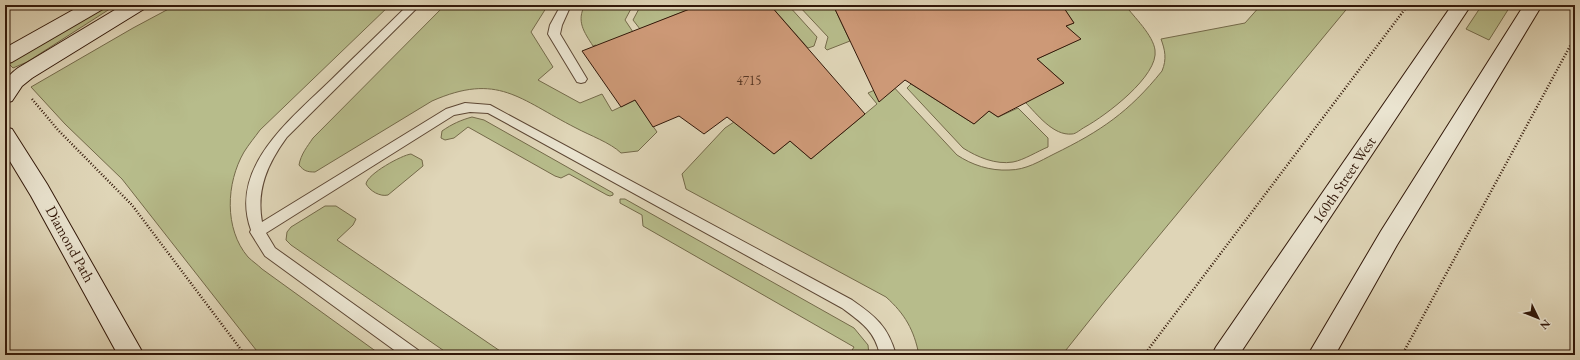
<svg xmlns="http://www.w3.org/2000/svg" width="1580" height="360" viewBox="0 0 1580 360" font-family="'EB Garamond',serif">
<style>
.green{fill:#b7bc8b;stroke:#746a4a}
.building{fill:#cd9977;stroke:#321809}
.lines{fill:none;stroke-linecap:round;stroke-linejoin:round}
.lane-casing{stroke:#5d4734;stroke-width:2}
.secondary-casing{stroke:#321809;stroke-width:2}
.path{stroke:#321809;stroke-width:2.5;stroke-dasharray:1 2;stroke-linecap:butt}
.lane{fill:#eae4d0;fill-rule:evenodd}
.secondary{fill:#eae4d0;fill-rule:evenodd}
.labels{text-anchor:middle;stroke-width:3;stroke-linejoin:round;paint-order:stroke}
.number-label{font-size:13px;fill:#593824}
.street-label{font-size:15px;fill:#321809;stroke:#eae4d0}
</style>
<rect width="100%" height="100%" fill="#dfd5b7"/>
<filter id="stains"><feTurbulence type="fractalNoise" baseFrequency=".005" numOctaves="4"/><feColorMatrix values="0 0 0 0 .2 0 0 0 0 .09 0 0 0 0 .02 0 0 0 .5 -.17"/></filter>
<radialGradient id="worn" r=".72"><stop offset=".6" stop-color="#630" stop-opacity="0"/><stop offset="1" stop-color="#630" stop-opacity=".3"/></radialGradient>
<g class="green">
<polygon points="108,5 116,5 27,62 13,68 8,63"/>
<path d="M176,5H390L260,130C255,137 249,144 244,152C226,183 224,229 248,257C252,261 258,265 262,269L381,355H260L122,179L65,124L31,87L133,28Z"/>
<path d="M445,5H548L531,32L553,67L538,80L580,103L602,94L612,111L635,100L657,132L638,151L621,153C611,143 589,135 576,128C519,99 498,72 432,101L315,172C307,172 304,171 299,165C301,154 307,147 313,138Z"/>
<path d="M585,5H633L625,20L633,32L599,49L596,45L593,46C584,32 576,21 585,5Z"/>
<polygon points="641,5 694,5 695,7 640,29 633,20"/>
<polygon points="770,5 788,5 817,37 814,46 808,48"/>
<polygon points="798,5 833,5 850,41 827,50 825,48 828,37"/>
<path d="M1072,5H1125C1134,17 1153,35 1155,50C1159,76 1105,116 1085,127C1081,129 1076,134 1072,134C1053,136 1037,114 1025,102L1064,83L1037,59L1080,39L1066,26L1074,23L1063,7Z"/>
<path d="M1261,5H1350L1105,301L1062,355H919C914,330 905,314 886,297L686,189L682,174L725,128L734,122L774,154L790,141L811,159L877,104L868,93L890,83L957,155C972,165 990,171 1009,170C1026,170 1040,161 1054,154C1101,131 1129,112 1162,71C1167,59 1165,50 1161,39L1245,23Z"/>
<polygon points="1482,5 1511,5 1489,40 1466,29"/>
<path d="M911,84L974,124L989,111L998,117L1018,108L1048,138V147C1038,151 1024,160 1013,162C996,165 977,157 963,148L907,88Z"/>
<path d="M472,117L484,120L613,193V195L610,196L607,195L569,174L561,178L555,176L468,127L454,138L445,140L441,138L442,131C452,124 461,120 472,117Z"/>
<path d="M411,154L422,160L423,166L388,195C380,197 370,191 366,184C367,174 402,155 411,154Z"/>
<polygon points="620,199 625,199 854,328 868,345 869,355 849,355 854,347 643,226 642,215 620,203"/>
<polygon points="325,206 336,206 356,219 353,225 337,240 506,355 450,355 291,245 286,240 287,232 291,227"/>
</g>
<g class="building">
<polygon points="700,5 770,5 865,114 811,159 790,141 774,154 727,117 704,134 679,116 653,127 635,100 621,107 582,51"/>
<polygon points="833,5 1062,5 1074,23 1066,26 1081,39 1037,59 1064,83 998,117 989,111 974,124 905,80 879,102"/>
</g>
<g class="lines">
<g class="lane-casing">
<g id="lane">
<path d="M408,5H420L287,137C268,163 256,189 262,222L446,109L465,103L490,105L852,300C875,316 888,326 896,355H880C875,331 861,322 842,308L488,113L470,112L454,115L266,233L275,248L418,350L421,355H401L265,256L250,232L251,230C228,167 292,118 332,79C357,54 383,30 408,5Z"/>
<polygon points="561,5 571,5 562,25 560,34 587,79 585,82 581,83 577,82 548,34 550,25"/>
</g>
</g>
<g class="secondary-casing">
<g id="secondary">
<polygon points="82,5 105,5 103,9 12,62 5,64 5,48"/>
<path d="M123,5H146L144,9L32,78L22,86L12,101L5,103C5,84 1,81 18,68Z"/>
<polygon points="1452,5 1471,5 1239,355 1212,355 1216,347"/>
<polygon points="1524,5 1542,5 1397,245 1335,355 1308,355 1381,231"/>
<polygon points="5,127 12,129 47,184 144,355 118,355 31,196 5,153"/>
</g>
</g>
<g class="path">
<polyline points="32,99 58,130 132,205 245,355"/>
<polyline points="1144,355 1408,5"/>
<polyline points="1402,355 1575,37"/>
</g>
<use href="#lane" class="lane"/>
<use href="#secondary" class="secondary"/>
</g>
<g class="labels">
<g class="number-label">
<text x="749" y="85">4715</text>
</g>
<g class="street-label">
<text transform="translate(1344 180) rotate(-56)" y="5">160th Street West</text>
<text transform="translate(70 244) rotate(61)" y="5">Diamond Path</text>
</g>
</g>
<rect width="1580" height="360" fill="none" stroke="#dfd5b7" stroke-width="20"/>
<rect x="6" y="6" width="1568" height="348" fill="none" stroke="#321809" stroke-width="2"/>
<rect x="10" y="10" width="1560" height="340" fill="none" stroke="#321809"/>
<g transform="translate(1538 318) rotate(133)" stroke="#eae4d0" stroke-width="3" paint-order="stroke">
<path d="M0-3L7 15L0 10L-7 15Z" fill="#321809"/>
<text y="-6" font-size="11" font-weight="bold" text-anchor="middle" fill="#321809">N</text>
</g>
<rect width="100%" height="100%" filter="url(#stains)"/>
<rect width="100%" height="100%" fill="url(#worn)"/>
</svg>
